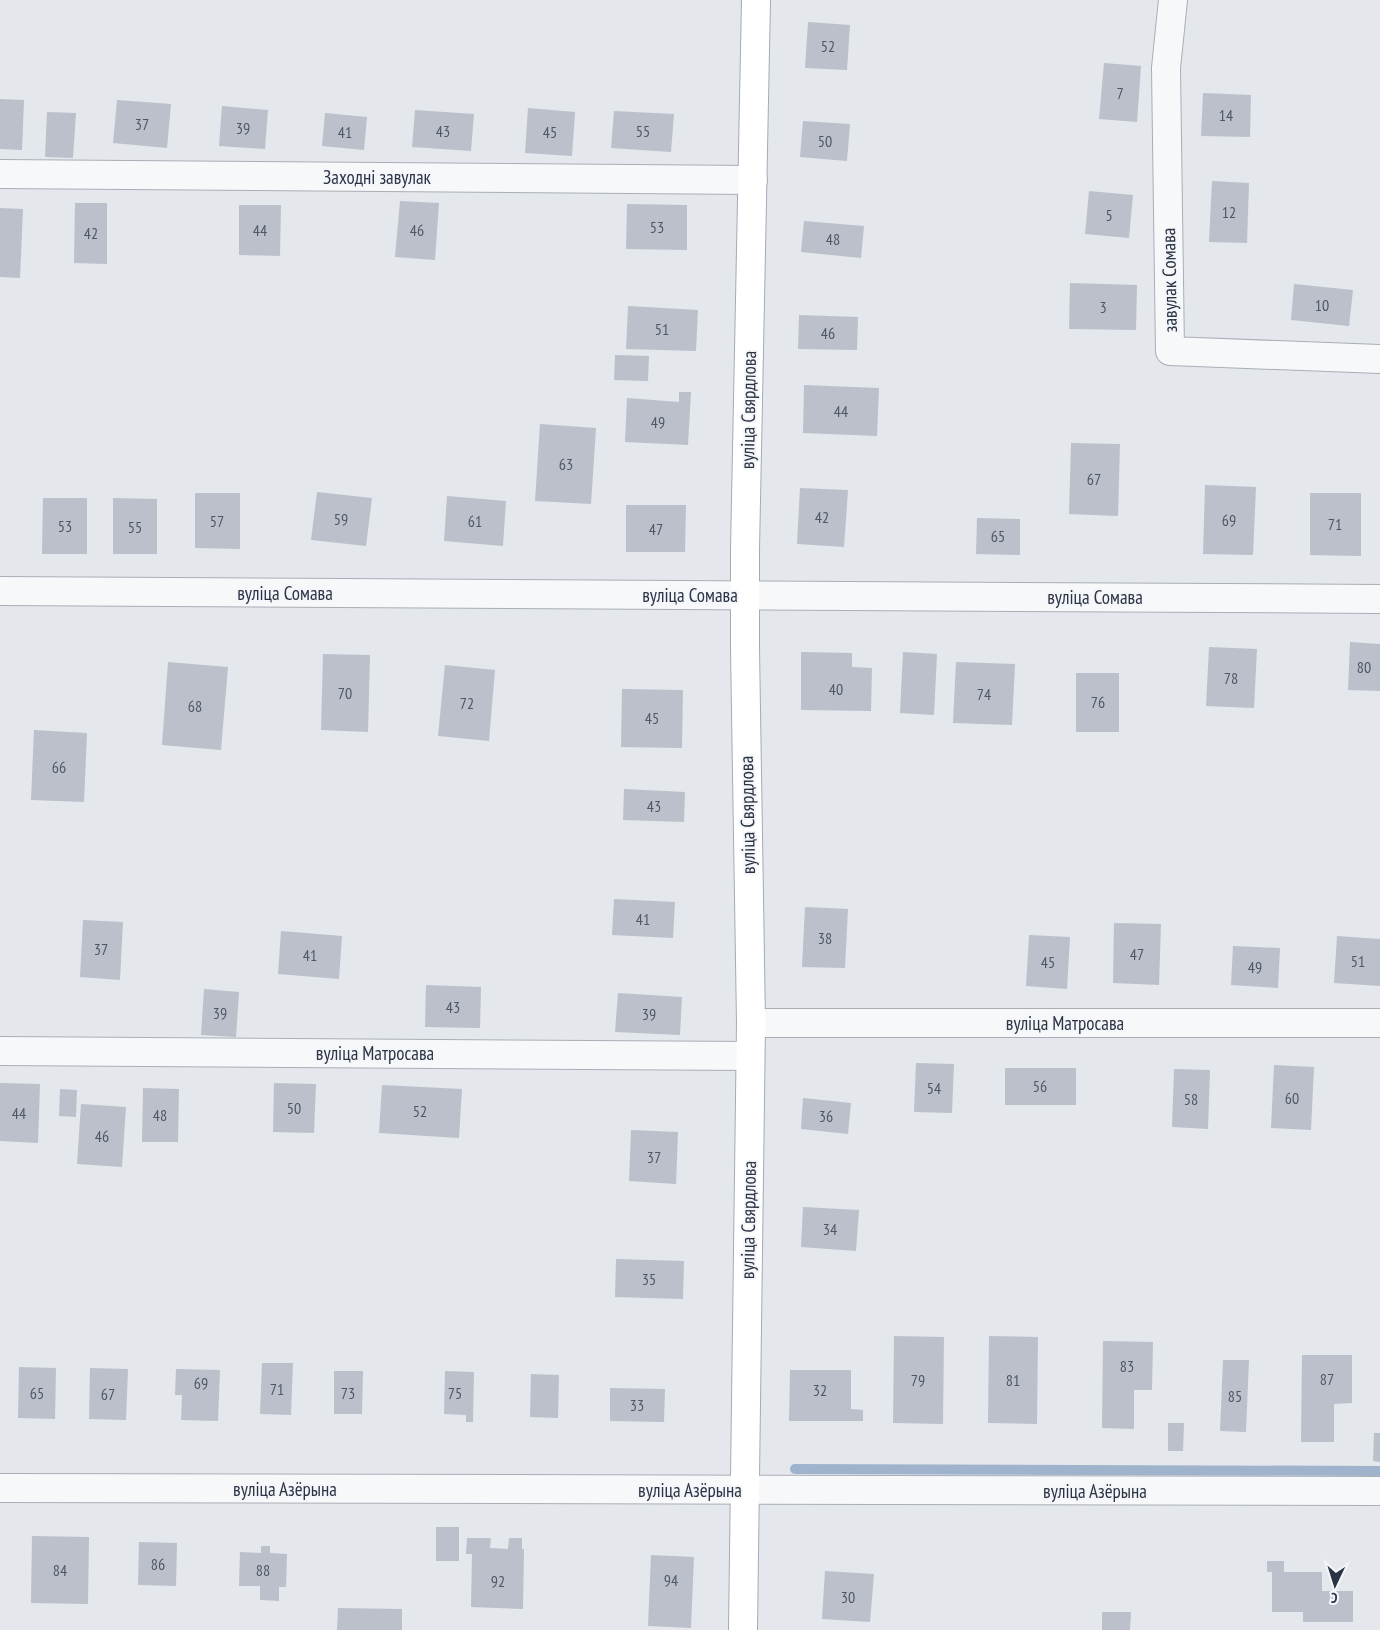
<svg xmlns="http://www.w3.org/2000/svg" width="1380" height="1630" viewBox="0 0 1380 1630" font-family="'PT Sans Narrow',sans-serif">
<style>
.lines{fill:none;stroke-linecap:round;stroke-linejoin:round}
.stream{stroke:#9fb4cc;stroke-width:10}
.building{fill:#bbc0ca}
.minor-casing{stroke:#a9aeb7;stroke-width:30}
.major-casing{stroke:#a3abb8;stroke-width:30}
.minor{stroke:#f7f8fa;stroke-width:28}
.major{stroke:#fff;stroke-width:28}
.labels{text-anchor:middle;stroke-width:4;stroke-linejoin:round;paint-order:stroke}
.number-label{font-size:16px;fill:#4f5766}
.street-label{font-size:19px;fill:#2b3445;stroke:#f4f6f9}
</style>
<rect width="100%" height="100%" fill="#e4e7ec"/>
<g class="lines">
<polyline class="stream" points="795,1469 1380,1471"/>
</g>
<g class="building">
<polygon points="808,22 850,25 847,70 805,68"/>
<polygon points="1104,63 1141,66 1137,122 1099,119"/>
<polygon points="1203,93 1251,95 1250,137 1201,136"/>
<polygon points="0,99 24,100 22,150 0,149"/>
<polygon points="117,100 171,104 167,148 113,143"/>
<polygon points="222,106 268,110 265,149 219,146"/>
<polygon points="528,108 575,112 572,156 525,153"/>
<polygon points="415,110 474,114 471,151 412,147"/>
<polygon points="614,111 674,114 671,152 611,148"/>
<polygon points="47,112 76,113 73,158 45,157"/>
<polygon points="325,113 367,117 364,150 322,146"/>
<polygon points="803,121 850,124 847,161 800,157"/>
<polygon points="1212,181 1249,183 1247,243 1209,242"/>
<polygon points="1089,191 1133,195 1129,238 1085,234"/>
<polygon points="400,201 439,203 435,260 395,257"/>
<polygon points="75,203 107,203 107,264 74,263"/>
<polygon points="627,204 687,205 687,250 626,249"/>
<polygon points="239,205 281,205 280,256 239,255"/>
<polygon points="0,208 23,209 20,278 0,277"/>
<polygon points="804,221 864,226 861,258 801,252"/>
<polygon points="1070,283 1137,285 1136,330 1069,329"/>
<polygon points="1294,284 1353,290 1349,326 1291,320"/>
<polygon points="628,306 698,310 696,351 626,349"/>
<polygon points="799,315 858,317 857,350 798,349"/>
<polygon points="615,355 649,356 648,381 614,380"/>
<polygon points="804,385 879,388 877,436 803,433"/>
<polygon points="679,392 691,392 688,445 625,442 627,398 679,402"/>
<polygon points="540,424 596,428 591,504 535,501"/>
<polygon points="1071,443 1120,444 1118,516 1069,514"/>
<polygon points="1205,485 1256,487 1253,555 1203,554"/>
<polygon points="800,488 848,490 844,547 797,544"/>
<polygon points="317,492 372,498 366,546 311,540"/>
<polygon points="195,493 240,493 240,549 195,548"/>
<polygon points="1310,493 1361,493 1361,556 1310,555"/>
<polygon points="447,496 506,501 503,546 444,541"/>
<polygon points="43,498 87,498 87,554 42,554"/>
<polygon points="113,498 157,499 157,554 113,554"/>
<polygon points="626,505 686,505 685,552 626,552"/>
<polygon points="977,518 1020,519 1020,555 976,554"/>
<polygon points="1350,642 1380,644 1380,691 1348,690"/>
<polygon points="1209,647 1257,649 1254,708 1206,706"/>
<polygon points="801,652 852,653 852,667 872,668 871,711 801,710"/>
<polygon points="903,652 937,654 934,715 900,713"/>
<polygon points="323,654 370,655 368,732 321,730"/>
<polygon points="168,662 228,667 221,750 162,745"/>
<polygon points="956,662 1015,664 1012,725 953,723"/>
<polygon points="445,665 495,670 489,741 438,736"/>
<rect x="1076" y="673" width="43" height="59"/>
<polygon points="622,689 683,690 682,748 621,747"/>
<polygon points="34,730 87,733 84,802 31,800"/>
<polygon points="624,789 685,792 684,822 623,820"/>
<polygon points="614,899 675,902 673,938 612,935"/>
<polygon points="805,907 848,909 845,968 802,967"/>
<polygon points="83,920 123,922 120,980 80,977"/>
<polygon points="1114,923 1161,924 1159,985 1113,983"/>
<polygon points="281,931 342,936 339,979 278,974"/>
<polygon points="1029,935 1070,937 1067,989 1026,986"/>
<polygon points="1337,936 1380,939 1380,986 1334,983"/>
<polygon points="1233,946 1280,948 1278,988 1231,985"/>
<polygon points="426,985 481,987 480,1028 425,1027"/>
<polygon points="204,989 239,992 236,1037 201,1035"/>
<polygon points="618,993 682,997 680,1035 615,1032"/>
<polygon points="916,1063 954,1064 952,1113 914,1112"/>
<polygon points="1274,1065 1314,1067 1311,1130 1271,1128"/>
<rect x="1005" y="1068" width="71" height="37"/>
<polygon points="1174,1069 1210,1070 1208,1129 1172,1127"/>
<polygon points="0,1083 40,1084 38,1143 0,1141"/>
<polygon points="274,1083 316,1084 314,1133 273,1132"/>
<polygon points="382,1085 462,1089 459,1138 379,1133"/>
<polygon points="143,1088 179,1089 178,1142 142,1142"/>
<polygon points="60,1089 77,1090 76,1117 59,1116"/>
<polygon points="803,1098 851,1103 848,1134 801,1129"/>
<polygon points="81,1104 126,1107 122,1167 77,1164"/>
<polygon points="631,1130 678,1132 676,1184 629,1181"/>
<polygon points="803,1207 859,1210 856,1251 801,1247"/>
<polygon points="616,1259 684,1261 683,1299 615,1297"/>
<polygon points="894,1336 944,1337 943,1424 893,1423"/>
<polygon points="989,1336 1038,1337 1037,1424 988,1423"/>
<polygon points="1103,1341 1153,1342 1152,1390 1134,1390 1134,1429 1102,1428"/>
<polygon points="1302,1355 1352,1355 1352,1403 1334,1404 1334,1442 1301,1442"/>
<polygon points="1223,1360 1249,1360 1246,1432 1220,1431"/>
<polygon points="262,1363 293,1363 291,1415 260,1414"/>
<polygon points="19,1367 56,1368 55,1419 18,1418"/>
<polygon points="90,1368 128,1369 126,1420 89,1419"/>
<polygon points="176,1369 220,1370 218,1421 181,1420 182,1395 175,1395"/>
<polygon points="790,1370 851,1370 851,1409 863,1410 863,1421 789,1421"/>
<polygon points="334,1371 363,1371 362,1414 334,1414"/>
<polygon points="445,1371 474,1372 473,1422 466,1422 466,1415 444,1414"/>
<polygon points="531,1374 559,1375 558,1418 530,1417"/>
<polygon points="610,1388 665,1389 664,1422 610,1421"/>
<polygon points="1168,1423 1184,1423 1183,1451 1168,1451"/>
<polygon points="1374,1433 1380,1433 1380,1462 1373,1461"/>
<rect x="436" y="1527" width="23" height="34"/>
<polygon points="32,1536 89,1537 88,1604 31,1603"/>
<polygon points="467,1538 491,1538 490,1548 508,1549 509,1538 522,1538 522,1549 524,1549 523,1609 471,1607 472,1554 466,1554"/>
<polygon points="139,1542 177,1543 176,1586 138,1585"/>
<polygon points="261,1546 270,1546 270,1553 287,1554 286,1587 279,1587 279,1601 260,1600 260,1586 239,1586 240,1552 261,1553"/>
<polygon points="651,1555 694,1557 691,1628 648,1626"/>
<polygon points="1267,1561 1284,1561 1284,1572 1322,1572 1322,1591 1353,1591 1353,1622 1303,1622 1303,1612 1272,1612 1272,1572 1267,1572"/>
<polygon points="825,1571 874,1574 870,1622 822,1619"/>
<polygon points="338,1608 402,1609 402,1630 337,1630"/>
<polygon points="1102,1612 1131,1612 1130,1630 1102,1630"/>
</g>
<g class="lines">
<g class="minor-casing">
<g id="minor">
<polyline points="1173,0 1166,68 1170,351 1380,359"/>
<polyline points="0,174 753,180"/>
<polyline points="0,591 1380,599"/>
<polyline points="751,1023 1380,1023"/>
<polyline points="0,1051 750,1056"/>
<polyline points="0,1488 1380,1491"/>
</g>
</g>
<g class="major-casing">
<polyline id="major" points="743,1630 751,1023 745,648 745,550 756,0"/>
</g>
<use href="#minor" class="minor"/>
<use href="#major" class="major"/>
</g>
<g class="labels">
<g class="number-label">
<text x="828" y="52">52</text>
<text x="1120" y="99">7</text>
<text x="1226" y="121">14</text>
<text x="142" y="130">37</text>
<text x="243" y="134">39</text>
<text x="443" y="137">43</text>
<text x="643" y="137">55</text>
<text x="345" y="138">41</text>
<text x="550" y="138">45</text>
<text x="825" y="147">50</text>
<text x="1229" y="218">12</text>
<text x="1109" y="221">5</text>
<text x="657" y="233">53</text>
<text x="260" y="236">44</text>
<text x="417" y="236">46</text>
<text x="91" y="239">42</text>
<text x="833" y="245">48</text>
<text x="1322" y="311">10</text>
<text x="1103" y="313">3</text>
<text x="662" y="335">51</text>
<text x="828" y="339">46</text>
<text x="841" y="417">44</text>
<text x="658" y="428">49</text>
<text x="566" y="470">63</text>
<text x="1094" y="485">67</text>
<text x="822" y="523">42</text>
<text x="341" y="525">59</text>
<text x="1229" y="526">69</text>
<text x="217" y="527">57</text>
<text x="475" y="527">61</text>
<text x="1335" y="530">71</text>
<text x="65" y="532">53</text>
<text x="135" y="533">55</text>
<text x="656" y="535">47</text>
<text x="998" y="542">65</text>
<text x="1364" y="673">80</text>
<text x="1231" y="684">78</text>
<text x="836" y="695">40</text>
<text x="345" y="699">70</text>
<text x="984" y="700">74</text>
<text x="1098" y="708">76</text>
<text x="467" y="709">72</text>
<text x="195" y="712">68</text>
<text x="652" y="724">45</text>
<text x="59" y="773">66</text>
<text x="654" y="812">43</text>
<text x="643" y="925">41</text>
<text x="825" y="944">38</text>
<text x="101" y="955">37</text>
<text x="1137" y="960">47</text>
<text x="310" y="961">41</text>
<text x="1358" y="967">51</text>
<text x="1048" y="968">45</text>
<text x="1255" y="973">49</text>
<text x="453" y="1013">43</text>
<text x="220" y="1019">39</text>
<text x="649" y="1020">39</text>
<text x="1040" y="1092">56</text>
<text x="934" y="1094">54</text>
<text x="1292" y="1104">60</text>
<text x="1191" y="1105">58</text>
<text x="294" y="1114">50</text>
<text x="420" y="1117">52</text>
<text x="19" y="1119">44</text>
<text x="160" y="1121">48</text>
<text x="826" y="1122">36</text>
<text x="102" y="1142">46</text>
<text x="654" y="1163">37</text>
<text x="830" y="1235">34</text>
<text x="649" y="1285">35</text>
<text x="1127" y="1372">83</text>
<text x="1327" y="1385">87</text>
<text x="918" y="1386">79</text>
<text x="1013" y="1386">81</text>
<text x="201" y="1389">69</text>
<text x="277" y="1395">71</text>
<text x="820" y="1396">32</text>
<text x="37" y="1399">65</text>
<text x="348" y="1399">73</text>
<text x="455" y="1399">75</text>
<text x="108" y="1400">67</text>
<text x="1235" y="1402">85</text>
<text x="637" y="1411">33</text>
<text x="158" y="1570">86</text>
<text x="60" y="1576">84</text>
<text x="263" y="1576">88</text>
<text x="671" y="1586">94</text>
<text x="498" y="1587">92</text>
<text x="848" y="1603">30</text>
</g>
<g class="street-label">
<text x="377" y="184">Заходні завулак</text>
<text transform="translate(1169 280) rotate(-91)" y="7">завулак Сомава</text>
<text transform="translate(748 410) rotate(-89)" y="7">вуліца Свярдлова</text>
<text x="285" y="600">вуліца Сомава</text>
<text x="690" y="602">вуліца Сомава</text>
<text x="1095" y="604">вуліца Сомава</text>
<text transform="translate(747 815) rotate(-91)" y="7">вуліца Свярдлова</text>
<text x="1065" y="1030">вуліца Матросава</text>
<text x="375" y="1060">вуліца Матросава</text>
<text transform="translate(748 1220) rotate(-89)" y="7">вуліца Свярдлова</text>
<text x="285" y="1496">вуліца Азёрына</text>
<text x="690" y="1497">вуліца Азёрына</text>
<text x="1095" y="1498">вуліца Азёрына</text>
</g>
</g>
<g transform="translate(1335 1585) rotate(184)" stroke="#f4f6f9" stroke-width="4" paint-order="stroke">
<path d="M0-4L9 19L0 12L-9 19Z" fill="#2b3445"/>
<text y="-8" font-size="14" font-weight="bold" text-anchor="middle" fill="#2b3445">С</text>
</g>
</svg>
